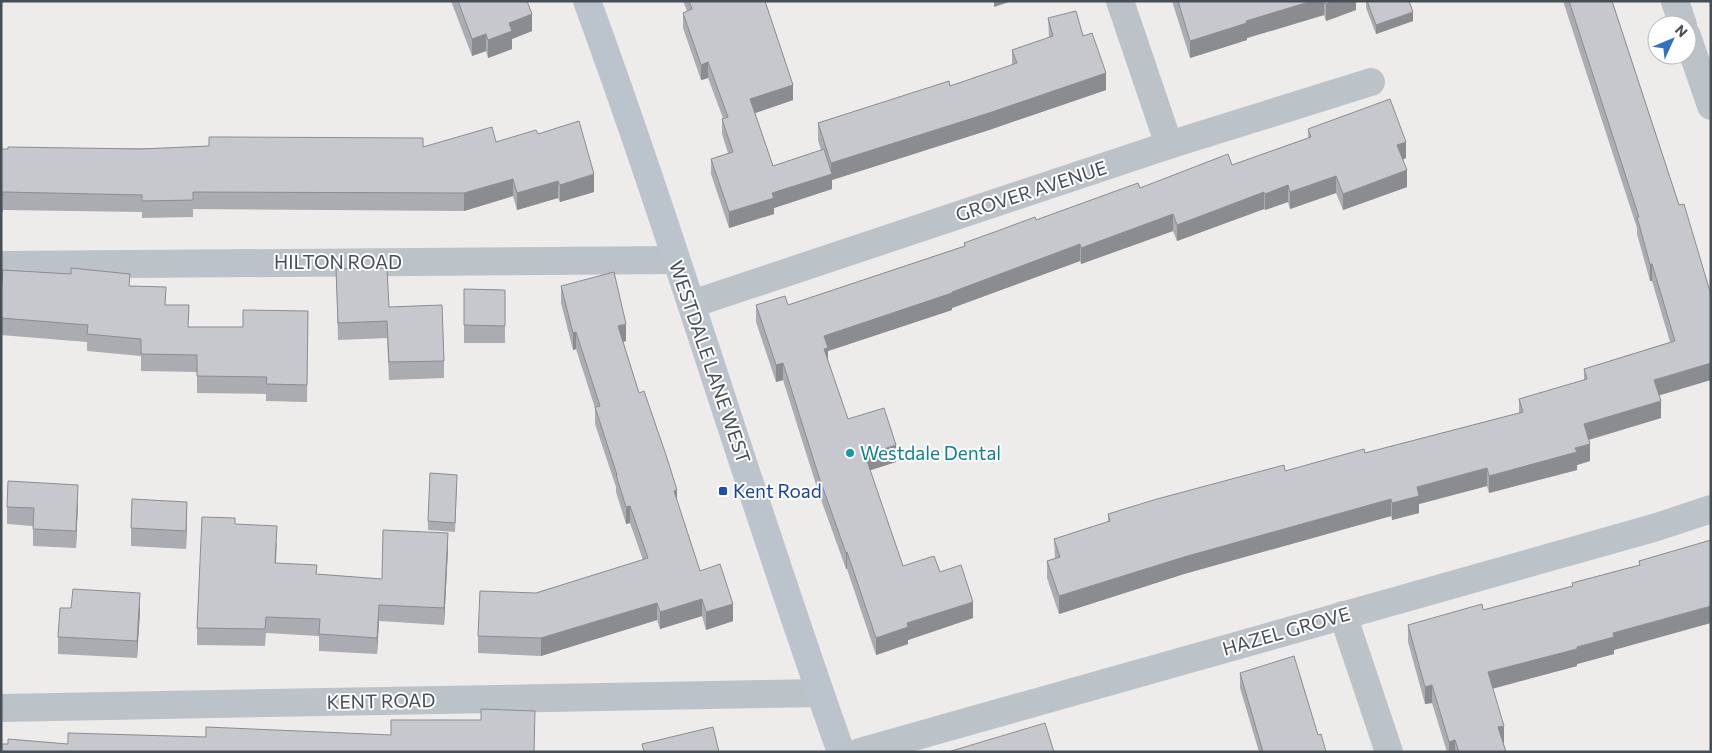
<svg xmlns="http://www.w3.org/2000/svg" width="1712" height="753" viewBox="0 0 1712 753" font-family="Commissioner,sans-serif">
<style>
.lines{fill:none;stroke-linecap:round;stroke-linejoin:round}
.street{stroke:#bbc3c9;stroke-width:28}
.secondary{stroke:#bbc4cd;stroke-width:28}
.wall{fill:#abacb1}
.shaded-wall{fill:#8b8c90}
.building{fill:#c7c8ce;stroke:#8b8c90}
.culture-dot{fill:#0f9aa8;stroke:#fff;stroke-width:2}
.transit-dot{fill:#1a4fb4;stroke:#fff;stroke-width:2}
.labels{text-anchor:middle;stroke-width:4;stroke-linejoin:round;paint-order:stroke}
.street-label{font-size:19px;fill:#464f56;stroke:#fff}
.culture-label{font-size:19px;fill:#0d838f;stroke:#fff;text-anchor:start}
.transit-label{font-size:19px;fill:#164399;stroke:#fff;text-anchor:start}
</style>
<rect width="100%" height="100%" fill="#eeebeb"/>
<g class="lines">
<g class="street">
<polyline points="1120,1 1169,145"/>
<polyline points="1675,1 1683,25"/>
<polyline points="1687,36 1711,106"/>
<polyline points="1,265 676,260"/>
<polyline points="692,304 1169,145 1371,82"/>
<polyline points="1343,615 1389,752"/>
<polyline points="1,708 820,693"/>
<polyline points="860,752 1657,527 1711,509"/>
</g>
<path class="secondary" d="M587,1C678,249 752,503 841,752"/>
</g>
<g class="wall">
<polygon points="451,1 527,1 532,31 512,39 512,49 488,58 486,51 472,56"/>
<polygon points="683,1 765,1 793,100 755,113 773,166 821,150 818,140 818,123 950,86 1012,65 1012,50 1049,38 1048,18 1083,36 1106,90 989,130 832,180 832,189 774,208 774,214 729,228 711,174 711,159 728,153 722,134 722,119 723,118 708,78 701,80 683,28 683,13 687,11"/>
<polygon points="1172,1 1356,1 1356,10 1326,21 1324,15 1247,38 1247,40 1190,58"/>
<polygon points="1366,1 1409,1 1413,21 1376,34 1366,8"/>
<polygon points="1563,1 1612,1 1679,205 1711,295 1659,396 1661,418 1589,440 1590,461 1577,465 1577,470 1489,493 1487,486 1419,504 1419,513 1392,520 1391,516 1184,574 1059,614 1047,578 1047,561 1055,558 1054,539 1108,522 1108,514 1285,471 1365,453 1519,413 1519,399 1584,380 1584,369 1670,342 1652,281 1650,281 1637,234 1637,228"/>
<polygon points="1308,129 1406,158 1403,159 1407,187 1343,210 1336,193 1290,209 1288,202 1265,210 1264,209 1177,241 1173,231 1081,264 1080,261 952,308 952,310 828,351 828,361 848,419 896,462 870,470 903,566 940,572 973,618 908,640 908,644 876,655 847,569 846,569 819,494 783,380 776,382 756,322 756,305 788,305 964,246 964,243 1036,220 1140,188 1232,165 1308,138"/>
<polygon points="538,134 594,192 560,202 558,198 517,210 513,196 464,211 193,209 193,217 142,218 142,212 3,210 3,212 1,212 1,149 423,147 496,142"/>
<polygon points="336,269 389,307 444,361 444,378 389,380 387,338 338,340"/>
<polygon points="130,286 166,305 189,327 243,327 308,311 307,402 266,401 266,394 197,393 197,372 141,371 141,356 87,351 87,342 1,335 1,295"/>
<polygon points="561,286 626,341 623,342 639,393 677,502 700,571 733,621 706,630 702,616 660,629 657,620 541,656 478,653 478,636 536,593 643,560 630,523 626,524 616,492 616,487 595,424 595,408 576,349 573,350 561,303"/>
<polygon points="464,289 505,290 505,343 464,343"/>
<polygon points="457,484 455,532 428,530 428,521"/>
<polygon points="78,502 76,548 33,546 33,526 7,524 7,507"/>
<polygon points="187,519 186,549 131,546 131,528"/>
<polygon points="235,524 277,543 276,563 317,574 382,579 448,550 444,625 379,621 377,654 319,651 319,636 266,633 265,646 197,645 197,628"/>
<polygon points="1711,540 1614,650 1614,654 1577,664 1577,666 1492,688 1503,743 1506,752 1447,752 1432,703 1425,704 1408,642 1408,625 1483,610 1572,586 1572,583 1639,565 1639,561"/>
<polygon points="140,611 137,658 58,654 58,637"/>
<polygon points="1240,673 1318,735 1326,752 1259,752 1240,688"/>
</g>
<g class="shaded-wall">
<polygon points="994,1 1012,1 994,7"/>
<polygon points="1312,1 1324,1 1324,15 1247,38 1247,40 1190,58 1190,41 1246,21"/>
<polygon points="1333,1 1356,1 1356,10 1326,21 1326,4"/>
<polygon points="1413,12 1413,21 1376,34 1376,25"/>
<polygon points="532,14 532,31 512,39 512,49 488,58 488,40 509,23"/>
<polygon points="486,34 486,51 472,56 472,39"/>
<polygon points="708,62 708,78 701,80 701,65"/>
<polygon points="1106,73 1106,90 989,130 832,180 832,189 774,208 774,214 729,228 729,212 772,193 831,174 831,163"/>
<polygon points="793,85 793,100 750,115 750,99"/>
<polygon points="1406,142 1406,158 1397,162 1397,145"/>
<polygon points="1407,170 1407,187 1343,210 1343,194"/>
<polygon points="594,174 594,192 560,202 560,185"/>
<polygon points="1336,176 1336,193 1290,209 1290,192"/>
<polygon points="513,179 513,196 464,211 464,193"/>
<polygon points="558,181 558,198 517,210 517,193"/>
<polygon points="1288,185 1288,202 1265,210 1265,194"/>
<polygon points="1264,192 1264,209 1177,241 1177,225"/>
<polygon points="1173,214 1173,231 1081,264 1081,248"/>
<polygon points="1080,244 1080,261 952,308 952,310 828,351 828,365 824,366 824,336 952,292"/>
<rect x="1650" y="264" width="2" height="17"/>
<polygon points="626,324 626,341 618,343 618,326"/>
<polygon points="576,332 576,349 573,350 573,333"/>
<polygon points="783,363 783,380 776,382 776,365"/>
<polygon points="1711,363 1711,380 1654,397 1654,380"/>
<polygon points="1661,401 1661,418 1584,441 1584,424"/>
<polygon points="1590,444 1590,461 1577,465 1577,470 1489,493 1489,476"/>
<polygon points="896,445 896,462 865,472 865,455"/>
<polygon points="1487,468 1487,486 1419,504 1419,513 1392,520 1392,503 1417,487"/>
<polygon points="78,485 78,502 76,548 76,531"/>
<polygon points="677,490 677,507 674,491"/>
<polygon points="1391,499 1391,516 1184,574 1059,614 1059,596 1184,557"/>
<polygon points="187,502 187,519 186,549 186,531"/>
<polygon points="630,506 630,523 626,524 626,507"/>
<polygon points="448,533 448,550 444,625 444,608"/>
<polygon points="847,552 847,569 846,569 846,553"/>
<polygon points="140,593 140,611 137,658 137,641"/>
<polygon points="702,599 702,616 660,629 660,612"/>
<polygon points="973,602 973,618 908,640 908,644 876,655 876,638 907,623"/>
<polygon points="657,603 657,620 541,656 541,638"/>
<polygon points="733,604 733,621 706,630 706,612"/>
<polygon points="379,605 379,621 377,654 377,638"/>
<polygon points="1711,606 1711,623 1614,650 1614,654 1577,664 1577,666 1488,690 1488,672 1577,647 1613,633"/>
<polygon points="1432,685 1432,703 1425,704 1425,687"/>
<polygon points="1504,726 1504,743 1498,745 1498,727"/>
<polygon points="1455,740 1455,752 1449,752 1449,742"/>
</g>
<g class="building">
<polygon points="458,1 527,1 532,14 509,23 512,31 488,40 486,34 472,39"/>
<polygon points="689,1 765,1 793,85 750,99 773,166 824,149 832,174 772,193 774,198 729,212 711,159 733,152 722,119 728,117 708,62 701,65 683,13 692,9"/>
<polygon points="1178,1 1312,1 1246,21 1247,23 1190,41"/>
<polygon points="1325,1 1333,1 1326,4"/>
<polygon points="1367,1 1409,1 1413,12 1376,25"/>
<polygon points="1569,1 1612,1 1679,205 1684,204 1711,295 1711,363 1654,380 1661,401 1584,424 1590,444 1575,448 1577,452 1489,476 1487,468 1417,487 1419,496 1392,503 1391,499 1184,557 1059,596 1047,561 1060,557 1054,539 1110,521 1108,514 1157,499 1284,465 1285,471 1364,449 1365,453 1523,412 1519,399 1587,379 1584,369 1675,341 1652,264 1650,264 1637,217 1639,217"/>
<polygon points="1076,11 1083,36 1092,33 1106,73 989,113 831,163 818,123 949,81 950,86 1017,63 1012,50 1053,36 1048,18"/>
<polygon points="1390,99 1406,142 1397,145 1407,170 1343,194 1336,176 1290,192 1288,185 1265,194 1264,192 1177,225 1173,214 1081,248 1080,244 952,292 952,293 824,336 828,348 824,349 848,419 884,408 896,445 865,455 903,566 934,556 940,572 961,565 973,602 907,623 908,627 876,638 847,552 846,553 819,477 783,363 776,365 756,305 785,296 788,305 965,246 964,243 1000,230 1035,217 1036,220 1138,183 1140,188 1228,154 1232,165 1311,137 1308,129"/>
<polygon points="579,121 594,174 560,185 558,181 517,193 513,179 464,193 193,192 193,200 142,201 142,195 3,192 3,195 1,194 1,149 8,149 8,147 141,149 209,146 209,137 225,137 423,138 423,147 492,127 496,142 536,130 538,134"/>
<polygon points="71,268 130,274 129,286 166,287 165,305 189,305 188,327 243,327 243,310 308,311 307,385 266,384 267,377 197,376 197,355 141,354 141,339 87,334 88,325 1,318 1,295 3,270 71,274"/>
<polygon points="387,268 389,307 442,305 444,361 389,362 387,321 338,323 336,269"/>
<polygon points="614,272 626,324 618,326 639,393 644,391 667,458 677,490 674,491 700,571 720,564 733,604 706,612 702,599 660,612 657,603 541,638 478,636 480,591 536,593 648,558 630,506 626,507 616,475 617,475 595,407 600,406 576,332 573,333 561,286"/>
<polygon points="464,289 505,290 505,326 464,325"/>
<polygon points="430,473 457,475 455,523 428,521"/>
<polygon points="8,481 78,485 76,531 33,529 34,508 7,507"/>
<polygon points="132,499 187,502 186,531 131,528"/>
<polygon points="202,517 235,518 235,524 277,526 275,563 317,565 316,574 382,579 383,530 448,533 444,608 379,605 377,638 319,634 320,619 266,617 265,629 197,628"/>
<polygon points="1711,540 1711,606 1613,633 1614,637 1577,647 1577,649 1488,672 1504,726 1498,727 1506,752 1459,752 1455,740 1449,742 1432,685 1425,687 1408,625 1482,604 1483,610 1573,586 1572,583 1640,565 1639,561"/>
<polygon points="73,589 140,593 137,641 58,637 60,608 71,608"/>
<polygon points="1294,656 1318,735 1321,734 1326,752 1263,752 1240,673"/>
<polygon points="481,709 535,711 534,752 1,752 1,744 8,744 8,739 68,744 68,733 206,737 206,727 391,735 391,720 481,720"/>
<polygon points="1045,723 1054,752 948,752"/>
<polygon points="713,727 719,752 644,752 642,744"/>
</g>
<circle class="culture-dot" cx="850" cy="453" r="5"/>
<rect class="transit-dot" x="718" y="486" width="10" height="10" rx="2.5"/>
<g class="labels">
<g class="street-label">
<text transform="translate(1031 191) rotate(-18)" y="7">GROVER AVENUE</text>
<text x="338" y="269">HILTON ROAD</text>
<text transform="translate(710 362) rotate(71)" y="7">WESTDALE LANE WEST</text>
<text transform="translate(1286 631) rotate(-16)" y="7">HAZEL GROVE</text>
<text transform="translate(381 701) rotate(-1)" y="7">KENT ROAD</text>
</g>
<g class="culture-label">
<text x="860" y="460">Westdale Dental</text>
</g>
<g class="transit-label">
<text x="733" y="498">Kent Road</text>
</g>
</g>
<rect width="1712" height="753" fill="none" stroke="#464f56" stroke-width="5"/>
<g transform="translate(1672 40) rotate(46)"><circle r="24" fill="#ffffff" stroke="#b5b9bb"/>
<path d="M0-4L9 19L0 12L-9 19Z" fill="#2e71c5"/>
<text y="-8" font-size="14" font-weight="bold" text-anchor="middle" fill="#464f56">N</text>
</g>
</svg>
